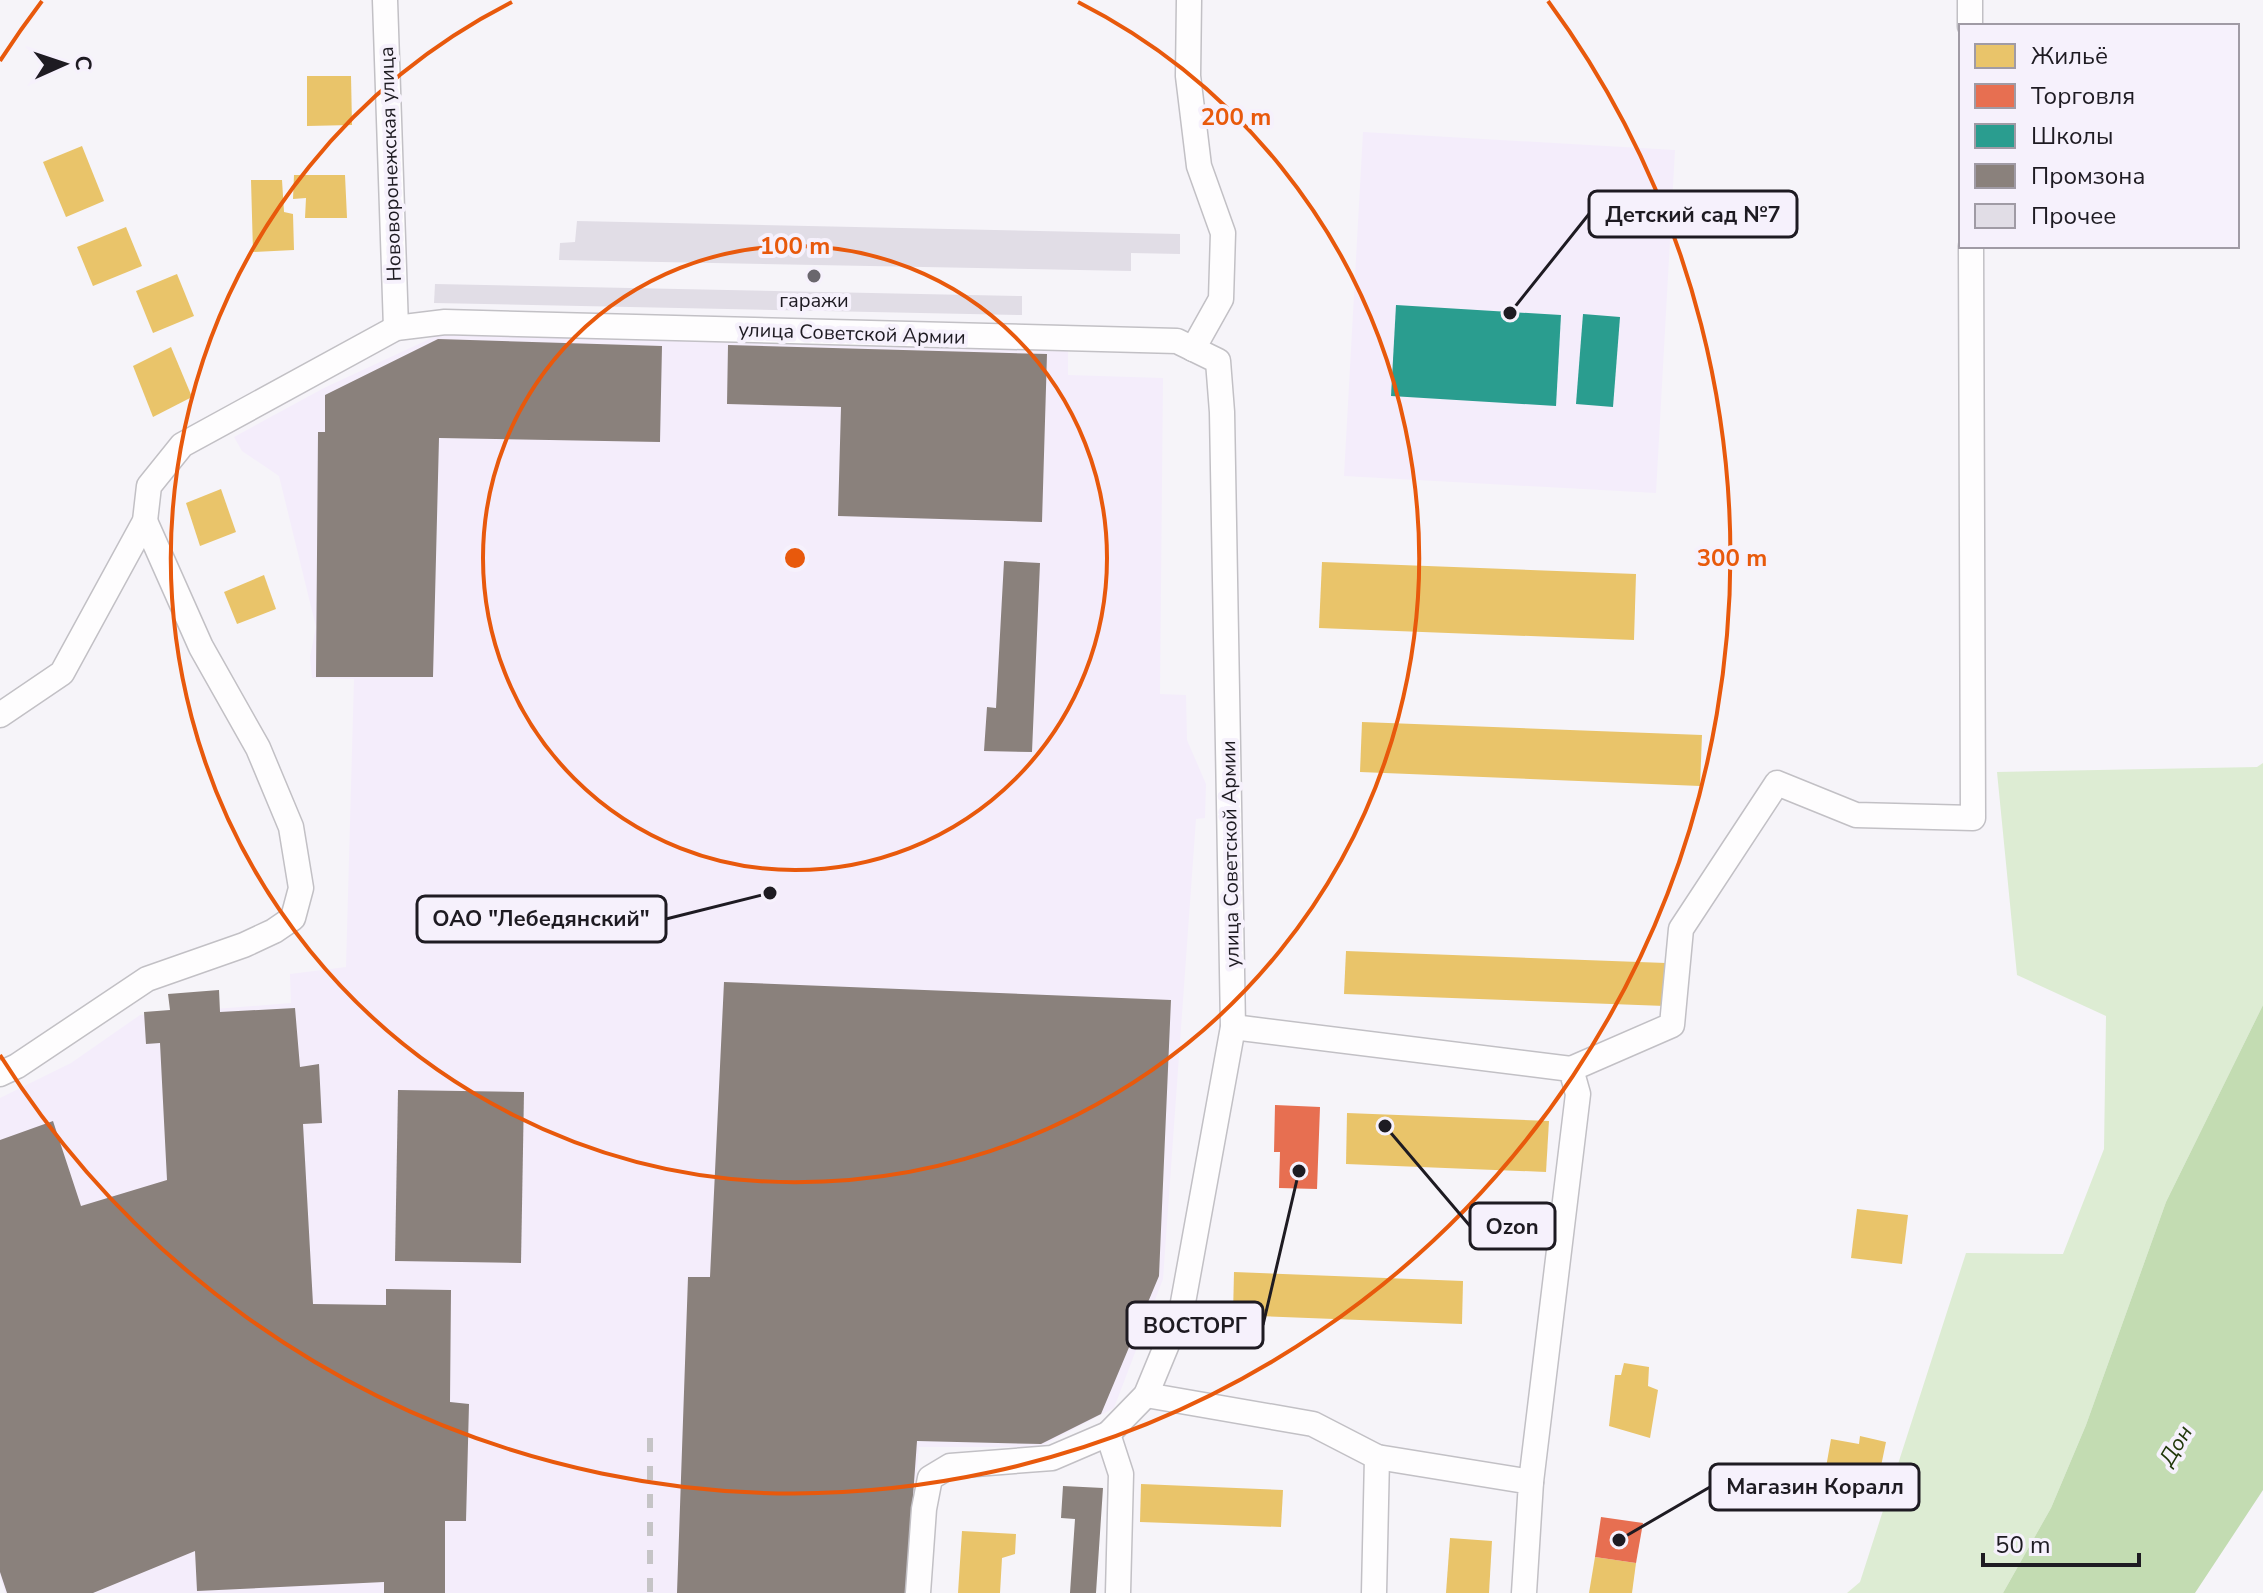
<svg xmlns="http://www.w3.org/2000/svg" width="2263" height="1593" viewBox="0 0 2263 1593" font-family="'Nunito Sans',sans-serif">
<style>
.built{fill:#f4edfb}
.green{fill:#ddecd3}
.water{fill:#c3dcb2}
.homes{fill:#e9c46a}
.shops{fill:#e76f51}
.schools{fill:#2a9d8f}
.industry{fill:#8a817c}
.building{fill:#e1dde6}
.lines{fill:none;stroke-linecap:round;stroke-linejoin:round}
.street-casing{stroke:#c2c0c5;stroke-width:27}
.street{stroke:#fefdfe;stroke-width:24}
.rail{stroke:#c5c4c6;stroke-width:6;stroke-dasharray:14 14;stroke-linecap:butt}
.ring{fill:none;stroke:#e8590c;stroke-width:4}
.poi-dot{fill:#6a676d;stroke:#f6f1fc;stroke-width:3}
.labels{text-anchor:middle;stroke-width:8;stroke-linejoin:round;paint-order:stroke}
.street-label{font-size:20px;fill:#1e1b22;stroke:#f6f1fc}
.poi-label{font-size:20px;fill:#1e1b22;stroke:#f6f1fc}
.water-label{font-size:22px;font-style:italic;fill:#20370a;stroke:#f6f1fc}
.centre{fill:#e8590c;stroke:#f6f1fc;stroke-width:4}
.ring-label{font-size:24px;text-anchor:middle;font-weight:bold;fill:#e8590c;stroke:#f6f1fc;stroke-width:8;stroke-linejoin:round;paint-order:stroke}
.leader{fill:none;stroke:#1e1b22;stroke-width:3}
.callout-dot{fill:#1e1b22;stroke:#f6f1fc;stroke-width:3}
.callout{fill:#f6f1fc;stroke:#1e1b22;stroke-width:3}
.callout-label{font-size:22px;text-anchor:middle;font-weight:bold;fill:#1e1b22}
</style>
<rect width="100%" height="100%" fill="#f6f4f9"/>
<g class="built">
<polygon points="1363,132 1675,150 1656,493 1344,476"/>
<polygon points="438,335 1068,349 1068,375 1163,378 1160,694 1186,695 1187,740 1206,784 1205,818 1196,819 1163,1279 1114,1408 1040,1447 919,1447 906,1593 5,1593 0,1577 0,1098 71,1063 140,1015 291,1003 290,974 346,967 354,679 312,678 310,657 316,627 279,476 242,451 234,437 324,388"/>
</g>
<polygon class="green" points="2263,763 2263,1005 2166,1202 2086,1425 2051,1508 2003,1593 1847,1593 1860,1582 1966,1253 2063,1254 2104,1149 2106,1016 2017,975 1997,772 2257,767"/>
<polygon class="water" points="2263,1005 2263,1490 2195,1593 2003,1593 2051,1508 2086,1425 2166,1202"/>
<g class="homes">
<polygon points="307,76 351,76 352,125 307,126"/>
<polygon points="82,146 104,201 66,217 43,162"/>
<polygon points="294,175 345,175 347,218 305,218 306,198 293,199"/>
<polygon points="251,180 282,180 284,212 293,214 294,250 253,252"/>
<polygon points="126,227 142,266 93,286 77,247"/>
<polygon points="177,274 194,316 153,333 136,291"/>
<polygon points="171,347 192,397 153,417 133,366"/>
<polygon points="221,489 236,532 200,546 186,503"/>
<polygon points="1322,562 1636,574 1634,640 1319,628"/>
<polygon points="264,575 276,609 237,624 224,592"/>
<polygon points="1362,722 1702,735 1700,786 1360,772"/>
<polygon points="1346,951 1666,963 1665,1006 1344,994"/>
<polygon points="1347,1113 1549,1121 1546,1172 1346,1164"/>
<polygon points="1857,1209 1908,1215 1902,1264 1851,1258"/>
<polygon points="1234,1272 1463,1281 1462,1324 1233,1315"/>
<polygon points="1624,1363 1649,1367 1648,1386 1658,1390 1650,1438 1609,1426 1615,1375 1621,1375"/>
<polygon points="1860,1436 1886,1442 1875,1495 1852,1490 1854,1479 1825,1473 1831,1439 1859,1444"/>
<polygon points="1141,1484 1283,1490 1281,1527 1140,1522"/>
<polygon points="962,1531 1016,1534 1015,1554 1002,1558 1000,1593 958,1593"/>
<polygon points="1450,1538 1492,1541 1489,1593 1446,1593"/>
<polygon points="1595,1557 1636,1563 1632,1593 1589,1593"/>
</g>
<g class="shops">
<polygon points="1275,1105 1320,1107 1317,1189 1279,1188 1280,1152 1274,1152"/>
<polygon points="1601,1517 1643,1523 1636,1563 1595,1557"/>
</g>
<g class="schools">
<polygon points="1396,305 1561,315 1556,406 1391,396"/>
<polygon points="1583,314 1620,317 1613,407 1576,404"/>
</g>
<g class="industry">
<polygon points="438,339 662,346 660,442 439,438 433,677 316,677 318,432 325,432 325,395"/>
<polygon points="728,345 1047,354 1042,522 838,516 841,407 727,404"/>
<polygon points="1004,561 1040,563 1032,752 984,751 987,707 996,708"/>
<polygon points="724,982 1171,1000 1159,1276 1101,1414 1041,1444 917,1441 906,1593 677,1593 688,1277 710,1277"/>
<polygon points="219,990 220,1012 295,1008 300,1067 319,1064 322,1123 303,1124 313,1304 386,1305 386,1289 451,1290 450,1402 469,1404 466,1521 445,1521 445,1593 384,1593 384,1582 197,1591 195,1551 93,1593 7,1593 0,1572 0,1140 53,1121 81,1206 167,1180 160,1043 146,1044 144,1012 170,1010 168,994"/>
<polygon points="398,1090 524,1092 521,1263 395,1261"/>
<polygon points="1063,1486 1103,1488 1096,1593 1070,1593 1075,1519 1061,1518"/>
</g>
<g class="building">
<polygon points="577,221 1180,234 1180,254 1131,253 1131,271 559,260 560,243 575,242"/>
<polygon points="435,284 1022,296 1022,315 434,303"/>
</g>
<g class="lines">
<g class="street-casing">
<g id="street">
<polyline points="385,0 396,328"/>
<polyline points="1189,0 1188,76 1199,166 1223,233 1221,299 1193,349"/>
<polyline points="1970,0 1970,26"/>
<polyline points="0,715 62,673 145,521 149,486 182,445 396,328 445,322 1177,341 1218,361 1222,412 1233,1027 1182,1308 1146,1395 1108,1434 1121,1474 1118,1593"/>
<polyline points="1233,1027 1571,1069 1578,1094 1531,1482"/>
<polyline points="1571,1069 1672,1025 1681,929 1777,783 1856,815 1973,818 1971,246"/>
<polyline points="0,1074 17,1066 147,979 244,945 274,931 293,918 301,888 291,827 258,748 201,647 145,521"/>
<polyline points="1146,1395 1313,1424 1377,1457 1531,1482 1524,1593"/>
<polyline points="918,1593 924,1509 930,1478 950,1466 1052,1458 1108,1434"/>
<polyline points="1374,1593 1377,1457"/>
</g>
</g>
<use href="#street" class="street"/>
<polyline class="rail" points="650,1438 650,1593"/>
</g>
<g class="ring">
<circle cx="795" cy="558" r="312"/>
<path d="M1078 2A624 624 0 1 1 512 2"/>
<path d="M0 61A937 937 0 0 1 42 1M1548 1A937 937 0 1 1 0 1055"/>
</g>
<circle class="poi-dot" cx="814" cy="276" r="8"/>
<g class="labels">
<g class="street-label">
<text transform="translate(390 164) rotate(-92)" y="7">Нововоронежская улица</text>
<text transform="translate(852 333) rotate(2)" y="7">улица Советской Армии</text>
<text transform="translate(1230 854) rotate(-91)" y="7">улица Советской Армии</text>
</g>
<g class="poi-label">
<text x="814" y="307">гаражи</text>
</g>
<g class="water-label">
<text transform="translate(2175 1445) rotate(-59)" y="8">Дон</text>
</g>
</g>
<circle cx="795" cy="558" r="12" class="centre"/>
<g class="ring-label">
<text x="1236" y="125">200 m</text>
<text x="795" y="254">100 m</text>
<text x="1732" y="566">300 m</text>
</g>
<path class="leader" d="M1510 313L1589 214M770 893L666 919M1385 1126L1470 1226M1299 1171L1263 1325M1619 1540L1710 1487"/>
<g class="callout-dot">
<circle cx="1510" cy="313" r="8"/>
<circle cx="770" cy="893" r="8"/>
<circle cx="1385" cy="1126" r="8"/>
<circle cx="1299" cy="1171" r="8"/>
<circle cx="1619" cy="1540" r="8"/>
</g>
<g class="callout">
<rect x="1589" y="191" width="208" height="46" rx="8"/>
<rect x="417" y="896" width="249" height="46" rx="8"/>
<rect x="1470" y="1203" width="85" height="46" rx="8"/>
<rect x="1127" y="1302" width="136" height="46" rx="8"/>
<rect x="1710" y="1464" width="209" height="46" rx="8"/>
</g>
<g class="callout-label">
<text x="1693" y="222">Детский сад №7</text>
<text x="541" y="926">ОАО "Лебедянский"</text>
<text x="1512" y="1234">Ozon</text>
<text x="1195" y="1333">ВОСТОРГ</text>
<text x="1815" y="1494">Магазин Коралл</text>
</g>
<rect x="1959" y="24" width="280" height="224" fill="#f6f1fc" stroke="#a09ba5" stroke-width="2"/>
<rect x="1975" y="44" width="40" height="24" fill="#e9c46a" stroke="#a09ba5" stroke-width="2"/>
<text x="2031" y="64" font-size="24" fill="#1e1b22">Жильё</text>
<rect x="1975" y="84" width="40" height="24" fill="#e76f51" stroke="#a09ba5" stroke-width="2"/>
<text x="2031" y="104" font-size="24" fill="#1e1b22">Торговля</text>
<rect x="1975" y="124" width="40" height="24" fill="#2a9d8f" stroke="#a09ba5" stroke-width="2"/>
<text x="2031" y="144" font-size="24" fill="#1e1b22">Школы</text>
<rect x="1975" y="164" width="40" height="24" fill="#8a817c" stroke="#a09ba5" stroke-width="2"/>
<text x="2031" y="184" font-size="24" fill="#1e1b22">Промзона</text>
<rect x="1975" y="204" width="40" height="24" fill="#e1dde6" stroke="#a09ba5" stroke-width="2"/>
<text x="2031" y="224" font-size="24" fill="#1e1b22">Прочее</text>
<g transform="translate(64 64) rotate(87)" stroke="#f6f1fc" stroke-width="6" paint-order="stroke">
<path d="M0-6L14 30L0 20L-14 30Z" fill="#1e1b22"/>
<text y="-12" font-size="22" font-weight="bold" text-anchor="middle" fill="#1e1b22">С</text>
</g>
<path d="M1983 1553v12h156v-12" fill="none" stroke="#1e1b22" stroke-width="4"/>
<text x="1995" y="1553" font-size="24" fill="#1e1b22" stroke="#f6f1fc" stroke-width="6" paint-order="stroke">50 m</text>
</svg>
